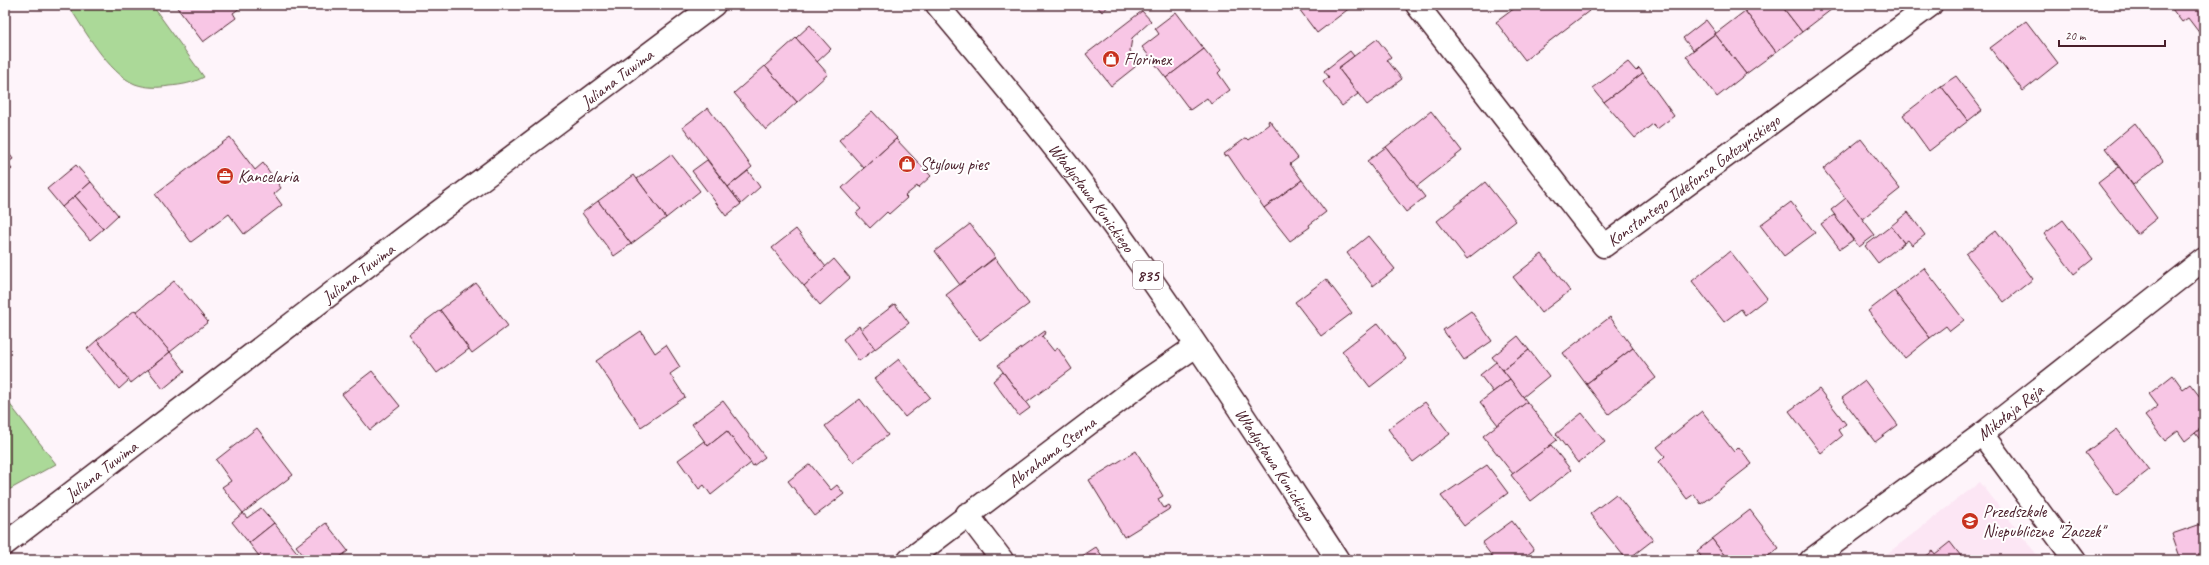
<svg xmlns="http://www.w3.org/2000/svg" width="2209" height="565" viewBox="0 0 2209 565" font-family="Caveat,sans-serif">
<style>
.built{fill:#fce6f4}
.green{fill:#abd998;stroke:#7a7c62}
.building{fill:#f8c6e5;stroke:#4a1f2b}
.lines{fill:none;stroke-linecap:round;stroke-linejoin:round}
.minor-casing{stroke:#4a1f2b;stroke-width:25}
.primary-casing{stroke:#4a1f2b;stroke-width:25}
.minor{stroke:#fff;stroke-width:22}
.primary{stroke:#fff;stroke-width:22}
.labels{text-anchor:middle;stroke-width:4;stroke-linejoin:round;paint-order:stroke}
.shield{fill:#fff;stroke:#80626b;stroke-width:1}
.shield-label{font-size:16px;font-weight:bold;fill:#4a1f2b}
.poi-label{font-size:17px;fill:#4a1f2b;stroke:#fff;text-anchor:start}
.street-label{font-size:17px;fill:#4a1f2b;stroke:#fff}
</style>
<rect width="100%" height="100%" fill="#fef4fa"/>
<filter id="ink" filterUnits="userSpaceOnUse"><feTurbulence type="fractalNoise" baseFrequency=".025" numOctaves="2"/><feDisplacementMap in="SourceGraphic" scale="8" xChannelSelector="R" yChannelSelector="G"/><feConvolveMatrix kernelMatrix="1 2 1 2 8 2 1 2 1" color-interpolation-filters="sRGB"/></filter>
<g filter="url(#ink)">
<polygon class="built" points="1980,482 2041,560 1879,560"/>
<g class="green">
<path d="M68,5H152L204,77C193,83 182,85 169,86C158,88 146,88 135,84C108,73 84,29 68,5Z"/>
<polygon points="5,398 56,464 5,492"/>
</g>
<g class="building">
<polygon points="175,5 244,5 233,13 236,18 203,42"/>
<polygon points="1096,5 1110,5 1102,12"/>
<polygon points="1296,5 1350,5 1351,7 1317,33"/>
<polygon points="1519,5 1585,5 1589,11 1525,60 1496,22"/>
<polygon points="1753,5 1781,5 1802,32 1776,52 1745,11"/>
<polygon points="1781,5 1835,5 1836,6 1802,32"/>
<polygon points="2169,5 2204,5 2204,39 2188,18 2182,22"/>
<polygon points="1142,11 1151,21 1132,38 1130,51 1136,58 1135,67 1111,86 1086,54"/>
<polygon points="1745,11 1776,52 1746,74 1715,34"/>
<polygon points="1176,12 1204,49 1166,78 1142,47 1159,34 1155,28"/>
<polygon points="1706,20 1716,33 1693,50 1683,38"/>
<polygon points="2026,21 2058,63 2023,91 1990,48"/>
<polygon points="810,25 831,49 817,62 796,38"/>
<polygon points="1715,34 1746,74 1717,97 1686,56"/>
<polygon points="796,38 828,74 797,102 765,66"/>
<polygon points="1377,39 1391,57 1387,60 1402,79 1367,105 1338,68"/>
<polygon points="1204,49 1221,70 1218,73 1230,90 1211,104 1207,98 1190,110 1166,78"/>
<polygon points="1350,51 1354,56 1338,68 1358,94 1342,106 1323,82 1329,77 1324,71"/>
<polygon points="1628,62 1636,71 1639,68 1643,73 1604,102 1593,88"/>
<polygon points="765,66 797,102 766,130 734,93"/>
<polygon points="1643,73 1674,116 1657,129 1653,124 1635,138 1604,102"/>
<polygon points="1956,76 1982,110 1968,121 1941,86"/>
<polygon points="1941,86 1968,121 1929,151 1903,115"/>
<polygon points="708,108 752,167 728,187 683,127"/>
<polygon points="872,111 897,138 864,168 839,140"/>
<polygon points="1431,111 1462,151 1416,187 1386,147"/>
<polygon points="1269,120 1298,158 1290,164 1302,180 1264,208 1228,155 1225,156 1224,154 1246,138 1248,140 1269,124 1268,122"/>
<polygon points="2135,123 2163,161 2133,185 2105,148"/>
<polygon points="230,137 255,170 263,163 281,188 274,194 282,205 244,234 229,214 191,242 155,194"/>
<polygon points="896,139 931,176 918,188 917,186 905,196 907,198 889,214 887,212 870,228 856,213 861,209 842,188"/>
<polygon points="1861,139 1900,189 1862,219 1823,169"/>
<polygon points="1386,147 1425,197 1406,212 1367,161"/>
<polygon points="5,148 13,159 7,163 12,169 5,175"/>
<polygon points="671,154 700,191 666,218 637,179"/>
<polygon points="707,160 741,204 726,216 692,171"/>
<polygon points="76,165 91,182 62,207 47,189"/>
<polygon points="2119,167 2157,218 2137,234 2098,183"/>
<polygon points="748,171 760,187 741,204 728,187"/>
<polygon points="634,175 666,218 631,244 598,201"/>
<polygon points="1302,180 1326,212 1309,225 1310,227 1290,241 1264,208"/>
<polygon points="91,182 118,215 103,229 75,196"/>
<polygon points="1485,182 1516,221 1467,259 1437,221"/>
<polygon points="75,196 103,229 90,240 62,207"/>
<polygon points="1846,198 1875,235 1859,247 1831,210"/>
<polygon points="598,201 631,244 614,256 582,213"/>
<polygon points="1791,202 1815,233 1784,256 1760,225"/>
<polygon points="1908,212 1925,235 1912,245 1908,240 1904,243 1891,226"/>
<polygon points="1834,215 1853,240 1840,249 1821,224"/>
<polygon points="2063,220 2093,259 2074,274 2044,234"/>
<polygon points="970,224 995,257 960,285 935,251"/>
<polygon points="1891,226 1904,243 1878,263 1865,246"/>
<polygon points="796,229 826,267 804,286 772,248"/>
<polygon points="1996,230 2033,279 2004,302 1966,254"/>
<polygon points="1368,236 1395,269 1373,286 1347,253"/>
<polygon points="1730,251 1767,298 1745,315 1741,309 1724,322 1692,281"/>
<polygon points="1542,254 1570,291 1541,313 1513,277"/>
<polygon points="995,258 1029,304 980,340 946,295"/>
<polygon points="834,259 850,278 820,305 804,286"/>
<polygon points="1924,268 1964,320 1950,331 1946,326 1930,338 1894,291"/>
<polygon points="1326,279 1352,313 1321,336 1295,302"/>
<polygon points="174,281 208,322 170,352 136,312"/>
<polygon points="476,283 508,326 472,353 440,310"/>
<polygon points="1894,291 1930,338 1905,358 1868,311"/>
<polygon points="895,304 909,323 875,349 861,330"/>
<polygon points="135,310 170,352 131,383 97,340"/>
<polygon points="440,310 469,349 437,373 408,334"/>
<polygon points="1471,311 1492,341 1464,360 1443,330"/>
<polygon points="1610,317 1633,348 1586,384 1563,353"/>
<polygon points="1378,323 1406,359 1370,387 1342,351"/>
<polygon points="859,326 875,349 859,361 843,339"/>
<polygon points="641,331 655,353 666,345 680,367 670,374 685,397 641,427 596,361"/>
<polygon points="1045,331 1046,333 1042,336 1054,351 1058,348 1072,369 1026,403 998,365"/>
<polygon points="1518,336 1529,350 1503,370 1492,357"/>
<polygon points="97,340 129,380 119,389 87,349"/>
<polygon points="1633,348 1656,378 1609,414 1586,384"/>
<polygon points="1529,350 1549,376 1523,397 1503,370"/>
<polygon points="170,352 185,371 163,389 148,370"/>
<polygon points="899,359 930,397 905,417 874,379"/>
<polygon points="1496,362 1510,379 1493,392 1480,375"/>
<polygon points="372,371 400,406 370,430 342,394"/>
<polygon points="1003,372 1030,408 1019,416 993,381"/>
<polygon points="2173,375 2183,389 2190,384 2204,402 2204,426 2185,441 2178,431 2165,441 2145,416 2158,406 2149,394"/>
<polygon points="1510,379 1527,402 1498,425 1480,402"/>
<polygon points="1865,381 1898,425 1875,442 1842,398"/>
<polygon points="1819,389 1846,424 1838,430 1842,436 1821,453 1789,411"/>
<polygon points="860,399 888,435 853,462 825,426"/>
<polygon points="723,401 765,457 753,466 727,431 708,446 692,424"/>
<polygon points="1425,402 1450,434 1413,462 1388,429"/>
<polygon points="1527,402 1557,440 1513,474 1483,436"/>
<polygon points="1702,411 1734,452 1739,447 1752,464 1701,504 1694,494 1687,499 1659,462 1665,456 1657,447"/>
<polygon points="1582,413 1605,442 1578,463 1556,434"/>
<polygon points="2204,426 2204,445 2195,433"/>
<polygon points="257,428 293,475 243,513 222,487 231,481 216,460"/>
<polygon points="2117,429 2149,470 2117,495 2085,453"/>
<polygon points="727,431 751,463 711,495 704,485 699,489 678,460 704,441 708,446"/>
<polygon points="1551,445 1571,470 1531,501 1511,475"/>
<polygon points="1136,451 1163,496 1158,499 1164,508 1169,505 1171,508 1124,537 1089,480"/>
<polygon points="810,464 831,490 837,485 844,494 815,516 788,481"/>
<polygon points="1487,465 1508,493 1464,526 1441,496"/>
<polygon points="1616,494 1653,540 1627,560 1590,514"/>
<polygon points="261,508 274,523 249,543 232,522 243,513 247,518"/>
<polygon points="1750,510 1779,548 1763,560 1728,560 1712,539"/>
<polygon points="1512,521 1534,550 1520,560 1495,560 1482,543"/>
<polygon points="274,523 303,560 262,560 249,543"/>
<polygon points="326,523 348,551 336,560 307,560 296,546"/>
<polygon points="2204,523 2204,560 2181,560 2172,534"/>
<polygon points="1712,539 1728,560 1704,560 1697,551"/>
<polygon points="1950,542 1964,560 1921,560 1933,551 1935,554"/>
<polygon points="1096,547 1105,560 1076,560"/>
</g>
<g class="lines">
<g class="minor-casing">
<g id="minor">
<path id="s1" d="M1417,5L1604,246L1931,5"/>
<polyline points="1982,434 2075,560"/>
<polyline points="967,514 1002,560"/>
<path id="s2" d="M5,544L405,237L714,5"/>
<path id="s3" d="M909,560L1145,381L1196,346"/>
<path id="s4" d="M1811,560L1982,434L2204,259"/>
</g>
</g>
<g class="primary-casing">
<g id="primary">
<path id="s5" d="M937,5C992,71 1048,137 1099,206C1183,321 1260,441 1338,560"/>
</g>
</g>
<use href="#minor" class="minor"/>
<use href="#primary" class="primary"/>
</g>
</g>
<defs>
<g id="shop-disc" transform="scale(0.9)"><circle r="9.5" fill="#c8321e" stroke="#fff"/><path d="M-5-2.5h2.3a2.7 3.5 0 0 1 5.4 0H5L5.5 6h-11ZM-1.5-2.5h3a1.5 2.3 0 0 0-3 0Z" fill="#fff"/></g>
<g id="office-disc" transform="scale(0.9)"><circle r="9.5" fill="#c8321e" stroke="#fff"/><path d="M-6-3h4V-5.5h4V-3h4V5H-6ZM-1-4.5V-3h2v-1.5ZM-6 0V1H6V0Z" fill="#fff"/></g>
<g id="school-disc" transform="scale(0.9)"><circle r="9.5" fill="#c8321e" stroke="#fff"/><path d="M0-5L7-2L0 1L-7-2ZM-4 1L0 2.5L4 1V4Q0 6-4 4Z" fill="#fff"/></g>
</defs>
<g fill-rule="evenodd">
<use href="#shop-disc" x="1111" y="59"/>
<use href="#shop-disc" x="907" y="164"/>
<use href="#office-disc" x="225" y="176"/>
<use href="#school-disc" x="1970" y="521"/>
</g>
<g class="labels">
<rect class="shield" x="1133" y="261" width="30" height="28" rx="3"/>
<g class="shield-label">
<text x="1148" y="281">835</text>
</g>
<g class="poi-label">
<text x="1124" y="65">Florimex</text>
<text x="920" y="170">Stylowy pies</text>
<text x="238" y="182">Kancelaria</text>
<text x="1983" y="517">Przedszkole<tspan x="1983" dy="20">Niepubliczne "Żaczek"</tspan></text>
</g>
<g class="street-label">
<text dy="6" stroke="none"><textPath href="#s2" startOffset="769">Juliana Tuwima</textPath></text>
<text dy="6" stroke="none"><textPath href="#s1" startOffset="416">Konstantego Ildefonsa Gałczyńskiego</textPath></text>
<text dy="6" stroke="none"><textPath href="#s5" startOffset="247">Władysława Kunickiego</textPath></text>
<text dy="6" stroke="none"><textPath href="#s2" startOffset="445">Juliana Tuwima</textPath></text>
<text dy="6" stroke="none"><textPath href="#s4" startOffset="248">Mikołaja Reja</textPath></text>
<text dy="6" stroke="none"><textPath href="#s3" startOffset="179">Abrahama Sterna</textPath></text>
<text dy="6" stroke="none"><textPath href="#s5" startOffset="571">Władysława Kunickiego</textPath></text>
<text dy="6" stroke="none"><textPath href="#s2" startOffset="121">Juliana Tuwima</textPath></text>
</g>
</g>
<rect width="2209" height="565" fill="none" stroke="#fff" stroke-width="20"/>
<rect x="10" y="10" width="2189" height="545" fill="none" stroke="#4a1f2b" stroke-width="1.5" filter="url(#ink)"/>
<path d="M2059 40v6h106v-6" fill="none" stroke="#4a1f2b" stroke-width="2"/>
<text x="2065" y="40" font-size="12" fill="#4a1f2b" stroke="#ffffff" stroke-width="3" paint-order="stroke">20 m</text>
</svg>
